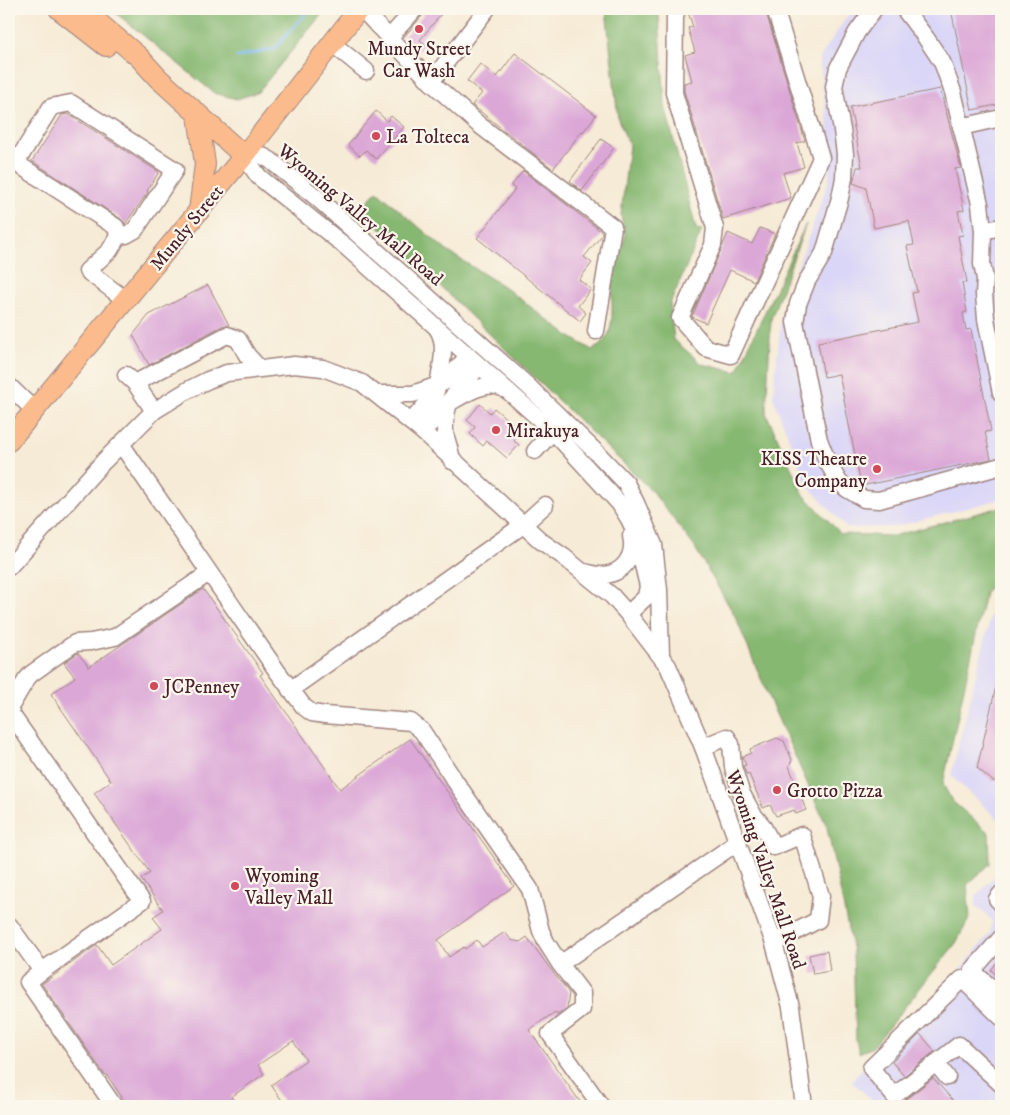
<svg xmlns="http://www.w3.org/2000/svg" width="1010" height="1115" viewBox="0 0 1010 1115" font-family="'IM FELL DW Pica',serif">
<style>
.built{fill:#dad6f7}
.forest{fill:#87b872;stroke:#686c4e}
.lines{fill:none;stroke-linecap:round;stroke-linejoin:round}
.stream{stroke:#78b4ea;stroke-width:3}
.building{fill:#dba7d7}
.minor-casing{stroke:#a08580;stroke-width:19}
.major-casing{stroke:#a08580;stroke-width:22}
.minor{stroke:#fff;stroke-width:16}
.major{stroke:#fbbb8c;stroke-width:20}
.poi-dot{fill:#d1495b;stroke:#fbf7ec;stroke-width:2}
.labels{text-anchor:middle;stroke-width:4.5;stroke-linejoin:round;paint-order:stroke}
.poi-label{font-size:19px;fill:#4a1f2b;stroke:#fbf7ec;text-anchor:start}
.street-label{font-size:19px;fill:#4a1f2b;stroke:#fbf7ec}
</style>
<rect width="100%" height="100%" fill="#fbf7ec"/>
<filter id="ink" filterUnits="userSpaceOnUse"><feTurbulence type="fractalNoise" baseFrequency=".02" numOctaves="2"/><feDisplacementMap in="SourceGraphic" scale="10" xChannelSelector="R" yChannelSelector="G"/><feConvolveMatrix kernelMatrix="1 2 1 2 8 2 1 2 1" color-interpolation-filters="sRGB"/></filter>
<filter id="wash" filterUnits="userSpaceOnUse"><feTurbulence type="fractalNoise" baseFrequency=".0096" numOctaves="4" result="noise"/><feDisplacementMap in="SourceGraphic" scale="20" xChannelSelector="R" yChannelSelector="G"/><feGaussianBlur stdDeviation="1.12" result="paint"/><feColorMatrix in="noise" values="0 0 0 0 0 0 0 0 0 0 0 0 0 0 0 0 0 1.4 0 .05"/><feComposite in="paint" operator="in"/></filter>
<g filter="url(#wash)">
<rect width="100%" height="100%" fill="#f6ebd6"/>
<g class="built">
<polygon points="852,9 1001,9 1001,499 894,527 847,528 807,485 773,397 782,311 829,180 831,147 819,59"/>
<polygon points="1001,596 1001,822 951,776 993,607"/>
<polygon points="1001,868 1001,1008 959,971 990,933 992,920 976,906 976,897"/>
<polygon points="957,973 1001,1012 1001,1106 879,1106 851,1081"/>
</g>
<g class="forest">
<polygon points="111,9 326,9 258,92 237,99 214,93"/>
<polygon points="606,9 662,9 659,15 665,106 696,229 702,230 670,304 674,340 702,364 737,372 806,224 771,319 766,413 803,494 841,534 893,536 1001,507 1001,573 985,593 943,784 952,801 989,833 990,864 967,885 970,917 956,943 873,1047 859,1053 856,1040 853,952 827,827 771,703 735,616 694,546 651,490 360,209 377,191 447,251 503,286 569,336 592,350 602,344 609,333 612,319 612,279 625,237 621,215 629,145 618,119"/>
</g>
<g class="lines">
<polyline class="stream" points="237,57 274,49 310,9"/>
</g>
<g id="blocks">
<g class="building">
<polygon points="426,9 445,9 420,40 425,44 417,53 403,38 422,16"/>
<polygon points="687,9 765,9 805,141 797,143 804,167 783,173 791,198 723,219 684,91 684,83 692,81 685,55 695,52 688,28 693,27"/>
<polygon points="951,9 1001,9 1001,104 972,110"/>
<polygon points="515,53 596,115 583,132 582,131 553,169 472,105 482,93 467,81 480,64 497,77"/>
<polygon points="940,89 961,168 955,169 964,210 958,211 963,235 958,236 967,282 962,283 967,312 963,313 966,330 971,329 991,431 985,432 991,459 861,486 839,374 824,377 818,342 918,322 912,293 917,292 907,246 914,245 909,221 874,228 866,188 853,183 857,167 862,167 850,107"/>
<polygon points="376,111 387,121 391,116 404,127 376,159 366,150 360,156 348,145"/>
<polygon points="68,114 159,172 147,191 148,192 125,224 121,219 32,161 62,115"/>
<polygon points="601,139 614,148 582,191 570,181"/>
<polygon points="523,171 602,232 602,235 584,257 592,263 579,280 591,289 578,306 586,313 580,321 477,238 515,189 511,186"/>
<polygon points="760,228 775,234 754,281 730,270 706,323 692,317 728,233 752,244"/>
<polygon points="208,285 229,325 222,326 149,365 133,335 149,315"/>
<polygon points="480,404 490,413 494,408 522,432 514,441 519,445 507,458 487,441 483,446 470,434 475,427 467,420"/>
<polygon points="203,589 263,673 260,675 340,789 410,739 514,886 438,940 449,957 464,947 465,949 477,940 482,947 505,932 511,940 520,942 527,937 560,982 561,982 569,993 567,1008 557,1015 555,1012 529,1030 583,1106 286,1106 271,1085 306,1060 293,1041 258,1065 264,1074 231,1097 234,1101 227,1106 128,1106 106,1074 105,1075 42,984 97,945 111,965 162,929 153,917 163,910 141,879 150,873 94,793 111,781 51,694 75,677 64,663 78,653 89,667"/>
<polygon points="998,678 1001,678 1001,774 994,782 977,768"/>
<polygon points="777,738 784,741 792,760 789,766 806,810 796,814 794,810 776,816 770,805 763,808 749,774 747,775 743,766 746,765 742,757 751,753 750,749"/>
<polygon points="827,951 830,971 813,974 809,955"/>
<polygon points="1001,957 1001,979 991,970"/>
<polygon points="920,1034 935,1051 904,1076 892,1062"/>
<polygon points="933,1078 958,1106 910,1106 905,1100"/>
</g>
</g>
</g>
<g filter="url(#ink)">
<use href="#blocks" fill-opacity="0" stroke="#a08580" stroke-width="1"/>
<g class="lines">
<g class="minor-casing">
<g id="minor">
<polyline points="362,9 431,82 478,124 613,227 596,331"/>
<polyline points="677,9 675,17 674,93 715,228 713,245 680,318 706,348 731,355 821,158 775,9"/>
<polyline points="874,9 857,32 838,68 834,87 842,130 845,154 844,178 840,198 824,253 807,281 798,304 795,322 819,440 828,463 839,482 847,489 864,499 879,500 1001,466"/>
<polyline points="904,9 926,38 942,62 953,92 980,204 983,231 982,264 985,279 984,294 986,319 1001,393"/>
<polyline points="389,38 415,9"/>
<polyline points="333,44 366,71"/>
<polyline points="431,82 487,9"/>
<polyline points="961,127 1001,118"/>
<polyline points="244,156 259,154 270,160 316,197 528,386 599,455 626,483 636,503 654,545 659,590 661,655"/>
<polyline points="244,156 259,177 345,246 553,431 619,503 629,519 635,532 648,586 646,597 628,614"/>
<polyline points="983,231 1001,227"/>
<polyline points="118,236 126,235 135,230 175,170 71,103 51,107 16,163 116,227 118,236 110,250 87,271 126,300"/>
<polyline points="126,375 135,383 227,335 238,339 247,355 259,368"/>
<polyline points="135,383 154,411"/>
<polyline points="9,386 35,411"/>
<path d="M376,394H413L438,385C441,367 448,344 437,328"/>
<polyline points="411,422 435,394 438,385 446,381 468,356"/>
<polyline points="423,432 479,366"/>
<polyline points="121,444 277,671 304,707 312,713 325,715 411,722 422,731 455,781 530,889 541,931 546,942 560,964"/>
<polyline points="535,451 553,431"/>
<path d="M452,461C451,452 448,445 446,437C443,426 446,413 449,403C463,395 489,378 504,389"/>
<polyline points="9,567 103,462 154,411 188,390 208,380 227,373 294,365 323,368 362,383 423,432 541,541 564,557 612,596 628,614 668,666 703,747 774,943 791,1007 804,1106"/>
<path d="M584,572C590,573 597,576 604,575C624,573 636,555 631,536"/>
<polyline points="290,690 523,525 545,505"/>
<polyline points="9,709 26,680 31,674 62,652 75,643 91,642 115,637 209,573"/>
<polyline points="9,711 142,901 42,971 9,925"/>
<polyline points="703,747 727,737 731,744 733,767 741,792 753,814 762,825 774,847 802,835 821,896 818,920 774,943"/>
<polyline points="1001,894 997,899 1001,903"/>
<polyline points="1001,938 972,971 1001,996"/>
<polyline points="42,971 28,982 114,1106"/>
<polyline points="1001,1017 962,979 871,1068 894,1096 959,1045 1001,1084"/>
<polyline points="936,1063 947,1077"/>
<polyline points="601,1106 550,1034 582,1009 582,993 560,964 738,842"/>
</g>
</g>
<g class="major-casing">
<g id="major">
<polyline points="59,9 106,46"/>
<polyline points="82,9 139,57 158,78 244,156"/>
<polyline points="198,115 205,164 199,211"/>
<polyline points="9,441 244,156 359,9"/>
</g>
</g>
<use href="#minor" class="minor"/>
<use href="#major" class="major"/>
</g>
</g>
<g class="poi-dot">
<circle cx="419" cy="29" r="5"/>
<circle cx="376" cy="136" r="5"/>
<circle cx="496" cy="430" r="5"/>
<circle cx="877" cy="469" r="5"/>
<circle cx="154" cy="686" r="5"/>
<circle cx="777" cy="790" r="5"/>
<circle cx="235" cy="886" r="5"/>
</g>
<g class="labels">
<g class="poi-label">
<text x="419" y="55" text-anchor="middle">Mundy Street<tspan x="419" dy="22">Car Wash</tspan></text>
<text x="386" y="143">La Tolteca</text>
<text x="506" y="437">Mirakuya</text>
<text x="867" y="465" text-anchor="end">KISS Theatre<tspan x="867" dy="22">Company</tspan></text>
<text x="164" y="693">JCPenney</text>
<text x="787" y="797">Grotto Pizza</text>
<text x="245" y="882">Wyoming<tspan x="245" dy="22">Valley Mall</tspan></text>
</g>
<g class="street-label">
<text transform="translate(361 214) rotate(40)" y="7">Wyoming Valley Mall Road</text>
<text transform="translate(186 227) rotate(-51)" y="7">Mundy Street</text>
<text transform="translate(767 869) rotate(71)" y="7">Wyoming Valley Mall Road</text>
</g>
</g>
<rect width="1010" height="1115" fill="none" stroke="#fbf7ec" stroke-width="30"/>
</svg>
